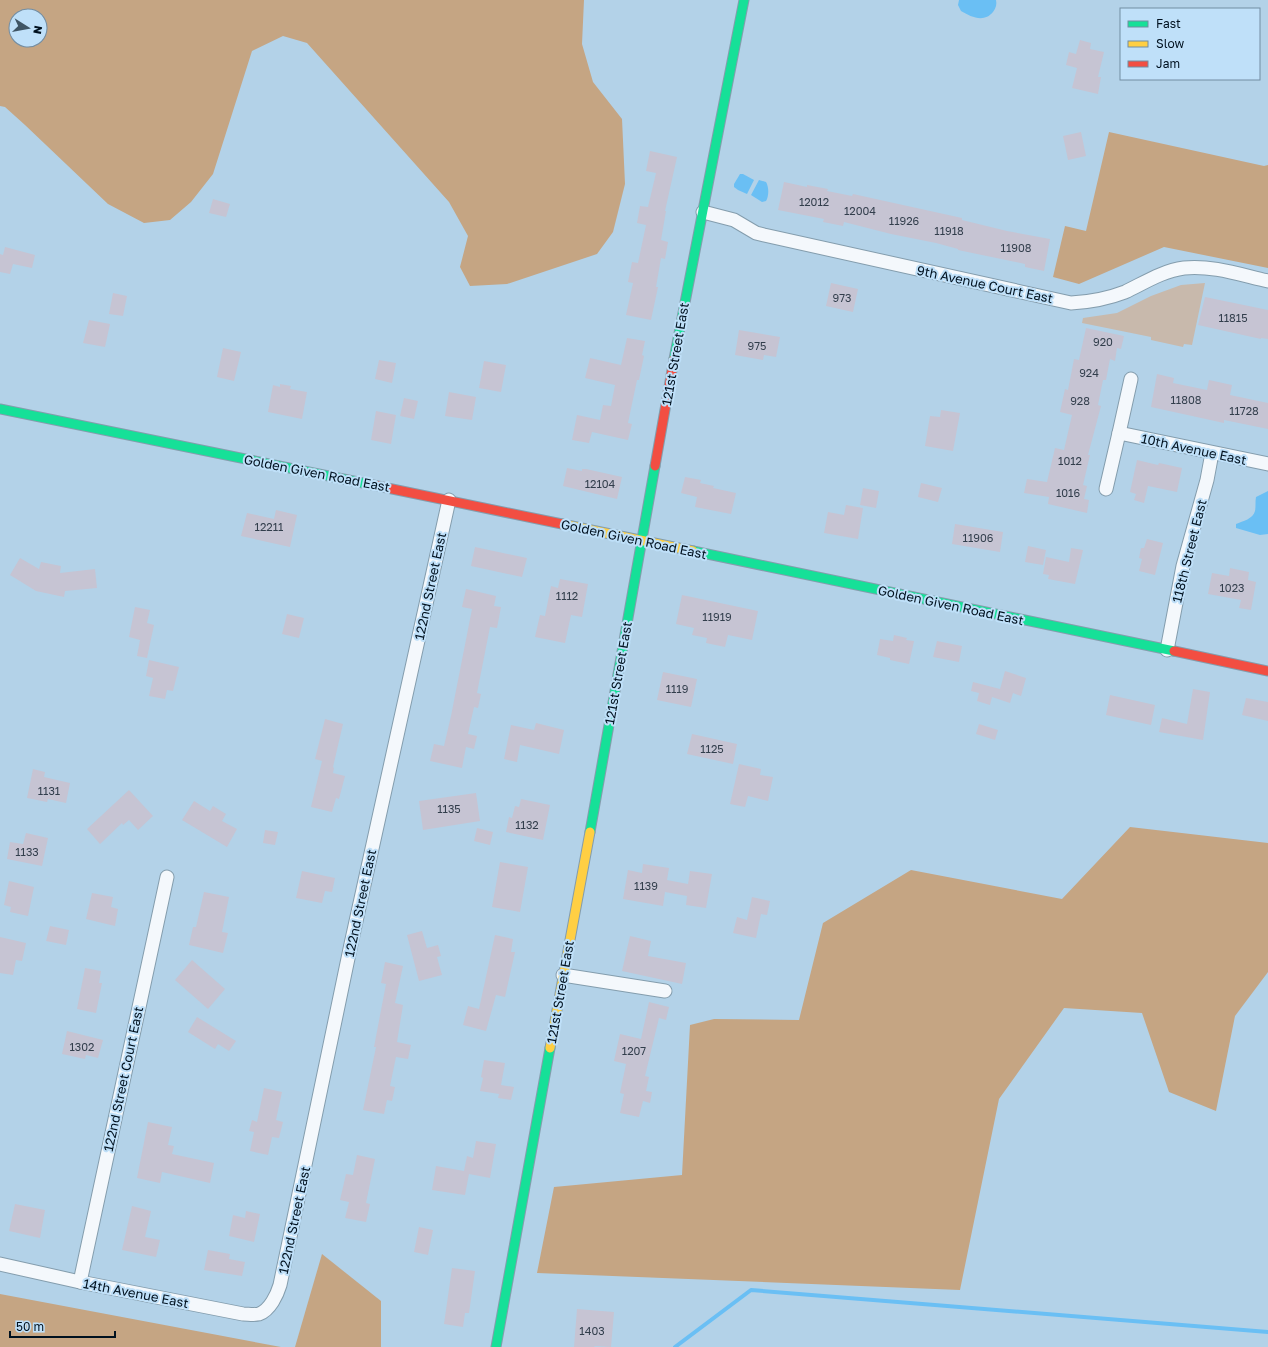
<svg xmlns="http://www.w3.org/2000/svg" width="1268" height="1347" viewBox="0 0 1268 1347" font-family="'Golos Text',sans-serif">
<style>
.green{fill:#c8b9ac}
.forest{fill:#c5a583;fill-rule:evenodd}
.water{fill:#6abff4}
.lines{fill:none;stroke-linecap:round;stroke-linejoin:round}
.stream{stroke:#6abff4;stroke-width:4}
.building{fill:#c6c4d3}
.street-casing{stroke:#849dad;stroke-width:15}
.fast-casing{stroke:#849dad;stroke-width:11}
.slow-casing{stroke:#849dad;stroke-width:11}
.jam-casing{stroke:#849dad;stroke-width:11}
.street{stroke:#f4f8fc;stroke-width:13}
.fast{stroke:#16e098;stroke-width:9}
.slow{stroke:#ffcf43;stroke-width:9}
.jam{stroke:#f24e42;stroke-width:9}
.labels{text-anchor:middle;stroke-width:4;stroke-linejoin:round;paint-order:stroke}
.number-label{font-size:11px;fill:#323e4c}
.street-label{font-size:13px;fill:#00111f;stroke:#bfe0f9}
</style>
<rect width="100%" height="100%" fill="#b3d2e8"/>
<polygon class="green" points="1205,283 1192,345 1184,344 1183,347 1151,340 1151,337 1082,323 1083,318 1117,313 1151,296 1181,285"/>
<g class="forest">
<path d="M0,0H584L582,44L593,82L622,119L625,184L613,232L597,254L507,284L470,286L460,267L468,236L449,202L307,43L283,36L252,51L213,174L191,202L170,220L144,223L108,204L25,125L5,107L0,106ZM16,16H40V40H16Z"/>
<polygon points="1109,132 1264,166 1268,165 1268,268 1164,247 1079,284 1053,277 1065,226 1086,231"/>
<polygon points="1130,827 1268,843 1268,972 1235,1016 1216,1111 1169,1092 1142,1013 1064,1008 999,1099 960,1290 537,1273 554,1187 682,1175 690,1025 714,1019 799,1020 823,923 911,870 1062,899"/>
<polygon points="322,1254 381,1301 381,1347 295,1347"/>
<polygon points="0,1294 281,1347 0,1347"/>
</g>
<g class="water">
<path d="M959,0H996C997,4 996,8 993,12C984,23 971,17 961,11L958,5Z"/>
<polygon points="743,174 754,180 747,194 738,190 734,187 734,184 740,174"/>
<path d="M759,180L766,182C769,187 769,196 766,201L762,202L751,195Z"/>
<path d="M1268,491V534L1260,535L1236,528V524C1243,521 1253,519 1255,511C1256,506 1255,502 1256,497Z"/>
</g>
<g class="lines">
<polyline class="stream" points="675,1347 751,1290 1268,1332"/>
</g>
<g class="building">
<polygon points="1080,40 1091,43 1090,49 1104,52 1098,77 1101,77 1098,94 1072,88 1077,68 1066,65 1069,52 1076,54"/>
<polygon points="1081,132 1086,156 1068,160 1063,136"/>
<polygon points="650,151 677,157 665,211 666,211 661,240 668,242 665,259 661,258 656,287 658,287 651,320 626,315 633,283 628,282 632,262 638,263 646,225 637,223 640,206 648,207 656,173 646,171"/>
<polygon points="784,182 807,187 807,185 828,189 827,191 852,196 853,194 962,218 962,220 1007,231 1050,239 1044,271 1025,267 1025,264 958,250 958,249 936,243 891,234 844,222 843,226 823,222 824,219 778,210"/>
<polygon points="213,199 230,204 226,217 209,213"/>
<polygon points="5,247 35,255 32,268 13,264 10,274 0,272 0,254 3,255"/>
<polygon points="831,283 858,289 853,312 826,306"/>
<polygon points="113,293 127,296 123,316 109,314"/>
<polygon points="1205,297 1268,310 1268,339 1261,338 1261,339 1198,325"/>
<polygon points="89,320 110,324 105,347 83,343"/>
<polygon points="1086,328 1124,336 1121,349 1117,348 1115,361 1110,359 1106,380 1103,380 1098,405 1101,406 1088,455 1090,455 1083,485 1087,486 1084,499 1089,500 1087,513 1048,504 1049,497 1024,493 1027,479 1047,482 1055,448 1064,450 1072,415 1060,412 1065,389 1068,390 1074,359 1079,360"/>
<polygon points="739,330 780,337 776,357 764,355 763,360 735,355"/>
<polygon points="627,338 645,341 642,355 644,356 639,380 637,380 628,423 632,424 628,440 592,432 589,443 572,440 577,415 600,420 603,405 611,406 615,385 585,378 590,358 621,365"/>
<polygon points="223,348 241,352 234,381 217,377"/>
<polygon points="379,360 396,363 392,383 375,379"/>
<polygon points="484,361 506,365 501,392 479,388"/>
<polygon points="1157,374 1174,378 1173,383 1207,390 1209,380 1232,385 1230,395 1268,403 1268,429 1224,420 1224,423 1151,407"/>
<polygon points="280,384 291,386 290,389 307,392 302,419 268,412 273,385 280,387"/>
<polygon points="449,392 476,397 472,420 445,416"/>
<polygon points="404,398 418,401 414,419 400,416"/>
<polygon points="941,410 960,413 953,451 925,446 930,416 940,417"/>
<polygon points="376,411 396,415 391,444 371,440"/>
<polygon points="1137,460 1158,465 1159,463 1182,468 1177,492 1148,486 1144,503 1134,500 1136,494 1130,492"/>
<polygon points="567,468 582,471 582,469 586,469 622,477 617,499 563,486"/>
<polygon points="685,477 701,480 700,483 714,486 713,488 736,493 731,514 695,507 697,497 681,493"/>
<polygon points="921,483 942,488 938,502 918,497"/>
<polygon points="863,488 879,491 876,508 860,505"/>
<polygon points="846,505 863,508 858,539 824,533 828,512 844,515"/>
<polygon points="276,510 297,515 290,547 241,536 247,513 274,519"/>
<polygon points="955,524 1003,532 1000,552 952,544"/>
<polygon points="1147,539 1163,543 1155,575 1139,571 1142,559 1139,558 1141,548 1144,548"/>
<polygon points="1028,546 1046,550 1043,565 1025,562"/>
<polygon points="475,547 527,558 522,577 471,566"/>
<polygon points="1071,548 1083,550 1075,584 1048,579 1049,575 1043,574 1046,557 1069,562"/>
<polygon points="20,558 39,569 41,562 61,566 60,573 95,569 97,588 65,591 64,597 36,591 10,575"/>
<polygon points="1230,568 1249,572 1248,580 1256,582 1251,610 1239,608 1241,600 1208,594 1212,573 1229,576"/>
<polygon points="560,579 588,584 582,617 571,615 565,643 535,637 540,615 545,616 551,586 558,588"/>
<polygon points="466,589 496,596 494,606 501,607 497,628 490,627 477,693 481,694 478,708 474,707 468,734 477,736 474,749 466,747 462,768 430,761 434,744 444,746 451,716 472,609 462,607"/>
<polygon points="682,595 758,611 752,640 728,635 725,647 706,643 707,638 692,635 694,628 676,624"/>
<polygon points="135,607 150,610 147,623 154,625 147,658 137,656 140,640 129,637"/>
<polygon points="287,614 304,618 299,638 282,634"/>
<polygon points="894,635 907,638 906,640 914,641 909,664 890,660 890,658 877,655 880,639 893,641"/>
<polygon points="937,641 962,646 959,662 933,657"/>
<polygon points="149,660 179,667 173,691 167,690 165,699 149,696 153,678 146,676"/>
<polygon points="1005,671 1026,678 1021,696 1013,693 1010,703 992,697 990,705 977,701 979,693 971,691 973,682 1000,689"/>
<polygon points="663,672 697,679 691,707 657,700"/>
<polygon points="1193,689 1210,692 1203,740 1159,732 1162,718 1187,724"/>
<polygon points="1110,695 1155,705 1151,725 1106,715"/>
<polygon points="1246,698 1268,702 1268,721 1242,715"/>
<polygon points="325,719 343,724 333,767 334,768 333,773 345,776 339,799 336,798 332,812 311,807 322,761 315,759"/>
<polygon points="536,723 564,730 559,754 520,745 517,762 504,759 511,725 534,730"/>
<polygon points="979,724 998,730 995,740 976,734"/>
<polygon points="692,734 737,744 733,764 687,754"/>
<polygon points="739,764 761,769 760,775 773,777 768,801 748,796 745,807 730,804"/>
<polygon points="33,769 45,772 44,777 70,783 66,803 48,799 47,802 27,798"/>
<polygon points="129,790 153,816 138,830 129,820 123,825 122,823 100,844 87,829"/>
<polygon points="476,793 480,821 423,830 419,801"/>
<polygon points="521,799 550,805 543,840 506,832 509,817 512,818 515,806 519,807"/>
<polygon points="194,801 210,811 213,806 226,814 222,821 237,829 227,847 182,820"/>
<polygon points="477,828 493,832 490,845 474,841"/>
<polygon points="265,830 278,832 275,845 263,843"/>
<polygon points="26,833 48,838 42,866 7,859 10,842 23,844"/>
<polygon points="500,862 528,867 520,912 492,907"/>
<polygon points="643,864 669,868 667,880 688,884 690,871 712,874 706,908 686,905 687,896 665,892 663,906 623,899 628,870 642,873"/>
<polygon points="302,871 335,878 332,892 325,891 322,903 296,898"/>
<polygon points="9,881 34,887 28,916 10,912 11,907 4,905"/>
<polygon points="204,892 229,897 222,932 228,933 223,953 189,945 193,927 196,927"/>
<polygon points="92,893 113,897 111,907 118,909 115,926 86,919"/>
<polygon points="752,897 770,901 767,915 761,914 756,938 733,933 737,917 747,920"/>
<polygon points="50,926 69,930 66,945 46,941"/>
<polygon points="422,931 427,948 438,945 441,956 437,957 442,975 419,981 407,935"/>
<polygon points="495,935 513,939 511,952 515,952 505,997 496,995 486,1031 463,1025 468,1006 479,1009"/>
<polygon points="630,936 651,941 648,956 686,963 682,984 622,971"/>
<polygon points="0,937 26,943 22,961 16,960 13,975 0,973"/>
<polygon points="192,960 225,989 208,1009 175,980"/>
<polygon points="385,962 403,966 395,1003 403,1005 397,1042 411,1045 408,1059 396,1057 390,1086 395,1087 392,1101 387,1100 384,1114 363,1110 376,1047 374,1047 386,984 381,983"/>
<polygon points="85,968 101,971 99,983 102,983 96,1013 77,1009"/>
<polygon points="649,1002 669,1007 666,1020 659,1018 645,1076 649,1077 646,1091 652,1092 650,1103 643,1101 639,1117 620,1113 624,1094 620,1093 626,1064 614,1061 620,1034 641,1039"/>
<polygon points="197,1017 236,1041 229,1051 218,1044 215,1049 188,1032"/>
<polygon points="67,1031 103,1040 98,1058 86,1055 85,1059 62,1054"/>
<polygon points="484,1060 505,1063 501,1085 514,1087 511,1100 498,1098 499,1094 480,1091 483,1078 481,1077"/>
<polygon points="264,1088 282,1092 276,1120 283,1122 279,1138 272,1137 268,1155 250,1151 254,1132 249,1131 252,1120 257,1122"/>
<polygon points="148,1122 172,1127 168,1145 174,1146 172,1154 214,1163 210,1183 162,1172 160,1183 137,1178"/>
<polygon points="476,1141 496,1144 490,1178 469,1174 465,1195 432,1190 436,1166 464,1171 467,1156 473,1158"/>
<polygon points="357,1155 375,1159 366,1203 370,1204 366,1222 345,1218 349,1202 340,1200 346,1174 353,1175"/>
<polygon points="15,1204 45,1210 40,1238 9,1231"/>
<polygon points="132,1206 151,1211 145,1237 160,1240 156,1257 122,1250"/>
<polygon points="246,1211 260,1214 254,1242 229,1236 233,1215 245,1218"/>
<polygon points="419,1227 433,1230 428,1255 414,1252"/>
<polygon points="208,1250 230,1254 229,1259 245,1262 242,1276 204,1270"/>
<polygon points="452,1268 475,1271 469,1313 465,1313 463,1327 444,1324"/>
<polygon points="577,1309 614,1312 611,1347 595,1346 594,1347 574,1347"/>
</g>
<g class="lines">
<g class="street-casing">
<g id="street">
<path d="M703,212L734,220L756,233L764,235L1071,303C1090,302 1107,299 1125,292C1144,283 1162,271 1184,268C1212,265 1241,275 1268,281"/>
<polyline points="1119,433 1268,464"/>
<polyline points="1106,489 1119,433 1131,379"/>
<polyline points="1167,650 1183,566 1207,480 1212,453"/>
<polyline points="563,975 665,991"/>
<path d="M0,1264L80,1282L243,1314C248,1314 254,1315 259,1314C270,1310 277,1295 280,1285L351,944L449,500"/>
<polyline points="80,1282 167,877"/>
</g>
</g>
<g class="fast-casing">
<g id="fast">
<polyline points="674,359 744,0"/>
<polyline points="0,409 368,484"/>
<polyline points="693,551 1174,651"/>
<polyline points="590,832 655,466"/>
<polyline points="496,1347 550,1048"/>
</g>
</g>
<g class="slow-casing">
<g id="slow">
<polyline points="562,524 693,551"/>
<polyline points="550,1048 590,832"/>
</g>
</g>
<g class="jam-casing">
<g id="jam">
<polyline points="655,466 674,359"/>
<polyline points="368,484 562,524"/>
<polyline points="1174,651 1268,671"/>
</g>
</g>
<use href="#street" class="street"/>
<use href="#fast" class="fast"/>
<use href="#slow" class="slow"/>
<use href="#jam" class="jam"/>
</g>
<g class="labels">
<g class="number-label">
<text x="814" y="206">12012</text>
<text x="860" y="215">12004</text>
<text x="904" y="225">11926</text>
<text x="949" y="235">11918</text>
<text x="1016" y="252">11908</text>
<text x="842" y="302">973</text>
<text x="1233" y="322">11815</text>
<text x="1103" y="346">920</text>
<text x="757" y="350">975</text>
<text x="1089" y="377">924</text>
<text x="1186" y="404">11808</text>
<text x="1080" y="405">928</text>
<text x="1244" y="415">11728</text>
<text x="1070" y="465">1012</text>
<text x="600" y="488">12104</text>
<text x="1068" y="497">1016</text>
<text x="269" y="531">12211</text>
<text x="978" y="542">11906</text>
<text x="1232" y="592">1023</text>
<text x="567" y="600">1112</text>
<text x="717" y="621">11919</text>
<text x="677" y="693">1119</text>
<text x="712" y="753">1125</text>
<text x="49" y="795">1131</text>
<text x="449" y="813">1135</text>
<text x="527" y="829">1132</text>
<text x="27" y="856">1133</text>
<text x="646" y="890">1139</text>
<text x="82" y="1051">1302</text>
<text x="634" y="1055">1207</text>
<text x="592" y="1335">1403</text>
</g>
<g class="street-label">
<text transform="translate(985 284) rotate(12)" y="5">9th Avenue Court East</text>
<text transform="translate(675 354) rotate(-80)" y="5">121st Street East</text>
<text transform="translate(1194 449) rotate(12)" y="5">10th Avenue East</text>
<text transform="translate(317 473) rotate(11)" y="5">Golden Given Road East</text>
<text transform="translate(634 539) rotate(12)" y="5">Golden Given Road East</text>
<text transform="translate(1189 551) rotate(-76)" y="5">118th Street East</text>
<text transform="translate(430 586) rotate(-78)" y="5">122nd Street East</text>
<text transform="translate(951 605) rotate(12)" y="5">Golden Given Road East</text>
<text transform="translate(618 673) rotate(-80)" y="5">121st Street East</text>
<text transform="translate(360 903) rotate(-78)" y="5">122nd Street East</text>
<text transform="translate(560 992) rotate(-80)" y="5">121st Street East</text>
<text transform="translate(123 1079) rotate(-78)" y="5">122nd Street Court East</text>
<text transform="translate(294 1220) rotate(-78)" y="5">122nd Street East</text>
<text transform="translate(136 1293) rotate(11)" y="5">14th Avenue East</text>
</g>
</g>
<rect x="1120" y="8" width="140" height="72" fill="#bfe0f9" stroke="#738da2"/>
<rect x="1128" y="21" width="20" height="6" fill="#16e098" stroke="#738da2"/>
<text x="1156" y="28" font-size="12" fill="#00111f">Fast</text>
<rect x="1128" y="41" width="20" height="6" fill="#ffcf43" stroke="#738da2"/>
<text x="1156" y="48" font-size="12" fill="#00111f">Slow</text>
<rect x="1128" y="61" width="20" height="6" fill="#f24e42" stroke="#738da2"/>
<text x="1156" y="68" font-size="12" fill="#00111f">Jam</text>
<g transform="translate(28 28) rotate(101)"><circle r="19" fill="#bfe0f9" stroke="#738da2"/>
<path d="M0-3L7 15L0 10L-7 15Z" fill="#3f5565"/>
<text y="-6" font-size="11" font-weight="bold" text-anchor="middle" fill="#00111f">N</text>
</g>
<path d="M10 1331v6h105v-6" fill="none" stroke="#00111f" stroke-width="2"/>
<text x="16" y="1331" font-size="12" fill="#00111f" stroke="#bfe0f9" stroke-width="3" paint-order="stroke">50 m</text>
</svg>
